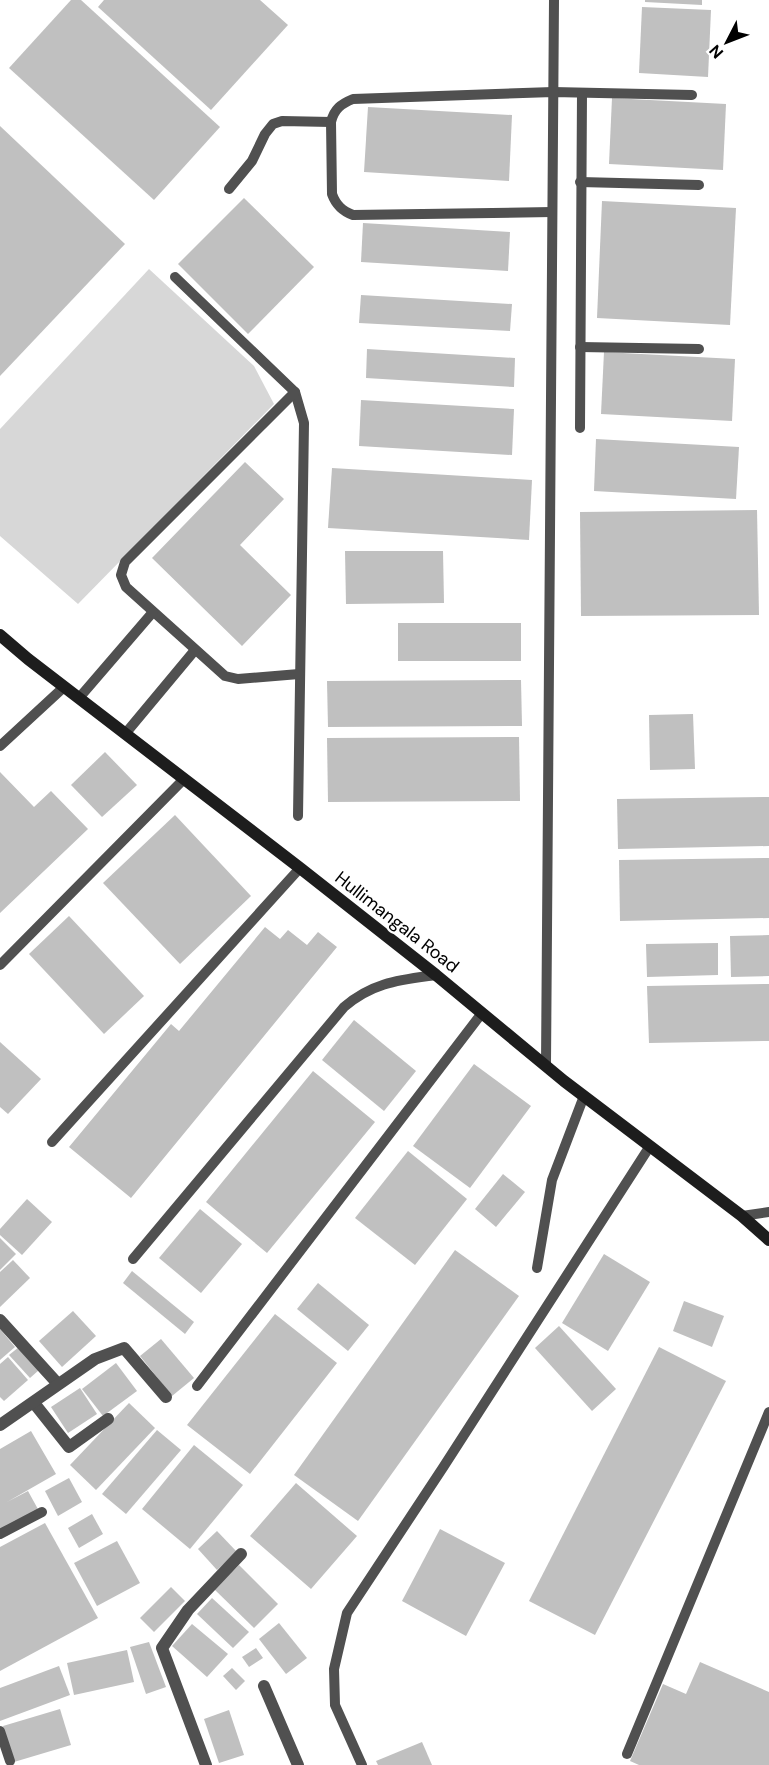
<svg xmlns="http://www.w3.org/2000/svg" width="769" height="1765" viewBox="0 0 769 1765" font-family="'DM Sans',sans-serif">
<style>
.green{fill:#d7d7d7}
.building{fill:#c0c0c0}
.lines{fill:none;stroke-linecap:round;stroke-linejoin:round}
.lane{stroke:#505050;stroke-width:10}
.street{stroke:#505050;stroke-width:12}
.secondary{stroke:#1d1d1d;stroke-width:12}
.labels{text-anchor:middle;stroke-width:4.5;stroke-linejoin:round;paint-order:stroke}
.street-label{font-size:18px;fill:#000;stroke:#fff}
</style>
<rect width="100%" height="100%" fill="#fff"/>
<polygon class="green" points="149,269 254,366 274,404 78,604 0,536 0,429"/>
<g class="building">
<polygon points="71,0 81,0 220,127 154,200 9,68"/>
<polygon points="104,0 260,0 288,25 211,110 98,7"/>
<polygon points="645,0 702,0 702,5 645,2"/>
<polygon points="642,7 711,10 708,77 639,73"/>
<polygon points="612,98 726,104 723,170 609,164"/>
<polygon points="368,107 512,115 509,181 364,172"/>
<polygon points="0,126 125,244 0,376"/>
<polygon points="244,198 314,267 248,334 178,264"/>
<polygon points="602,201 736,208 730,325 597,318"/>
<polygon points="363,223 510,232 508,271 361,262"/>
<polygon points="361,295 512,304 510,331 359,323"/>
<polygon points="367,349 515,358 514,387 366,378"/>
<polygon points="604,352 735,359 732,421 601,414"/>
<polygon points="361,400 514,409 512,455 359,446"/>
<polygon points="596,439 739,447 736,499 594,491"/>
<polygon points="245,462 284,499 240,545 291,595 242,646 152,558"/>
<polygon points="332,468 532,480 529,540 328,528"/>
<polygon points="757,510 759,615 581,616 580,512"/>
<polygon points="345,551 443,551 444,603 346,604"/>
<rect x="398" y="623" width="123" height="38"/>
<polygon points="521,680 522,726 328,727 327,681"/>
<polygon points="693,714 695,769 650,770 649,715"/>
<polygon points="519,737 520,801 328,802 327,738"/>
<polygon points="105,752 137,785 102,817 71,785"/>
<polygon points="0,772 34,807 51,791 88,829 0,913"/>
<polygon points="769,797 769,846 618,849 617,799"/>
<polygon points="175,815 251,896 180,964 103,883"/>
<polygon points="769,858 769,918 620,921 619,860"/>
<polygon points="69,916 144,996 104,1034 29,954"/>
<polygon points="265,927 280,939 288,930 307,945 318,932 337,947 131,1198 69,1147 171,1024 179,1031"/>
<polygon points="769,935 769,976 731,977 730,936"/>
<polygon points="718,943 718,975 647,977 646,944"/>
<polygon points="769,984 769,1041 649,1043 647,986"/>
<polygon points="354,1020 416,1071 384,1111 322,1060"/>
<polygon points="0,1042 41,1079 8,1114 0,1107"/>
<polygon points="474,1064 531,1106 470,1188 413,1146"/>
<polygon points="313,1071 375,1122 267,1253 206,1202"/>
<polygon points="408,1151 467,1199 415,1265 355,1218"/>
<polygon points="503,1174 525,1192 496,1227 475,1209"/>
<polygon points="27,1199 52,1222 22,1255 0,1235 0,1229"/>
<polygon points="200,1209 242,1244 201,1293 159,1258"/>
<polygon points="0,1238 16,1254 0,1270"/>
<polygon points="455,1250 519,1296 358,1521 294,1475"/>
<polygon points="604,1254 650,1282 608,1351 562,1323"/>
<polygon points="13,1260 30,1278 0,1307 0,1272"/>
<polygon points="132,1271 194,1322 185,1334 123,1283"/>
<polygon points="318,1283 369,1325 348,1351 297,1309"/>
<polygon points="684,1301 724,1316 712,1347 673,1331"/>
<polygon points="73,1311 96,1336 62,1367 39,1341"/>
<polygon points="275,1314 337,1363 250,1474 187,1425"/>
<polygon points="559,1326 616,1389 592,1411 535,1348"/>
<polygon points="0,1329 15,1347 0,1360"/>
<polygon points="161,1339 194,1378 172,1396 140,1356"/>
<polygon points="19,1347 39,1370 30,1378 9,1355"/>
<polygon points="659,1347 726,1381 595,1635 529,1601"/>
<polygon points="8,1357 28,1380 4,1401 0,1397 0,1364"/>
<polygon points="116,1363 137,1391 103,1416 82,1389"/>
<polygon points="80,1388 97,1414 68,1433 51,1407"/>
<polygon points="129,1403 155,1428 96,1490 70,1465"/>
<polygon points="157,1430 181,1450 126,1514 102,1494"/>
<polygon points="31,1431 56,1474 7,1502 28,1491 39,1511 0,1532 0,1449"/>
<polygon points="194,1445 243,1485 190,1549 142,1509"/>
<polygon points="69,1478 82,1502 58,1516 45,1491"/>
<polygon points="296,1483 357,1536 311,1589 250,1536"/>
<polygon points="92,1514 103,1534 79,1548 68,1528"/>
<polygon points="45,1523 98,1618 0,1671 0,1547"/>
<polygon points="440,1529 505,1563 466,1636 402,1601"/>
<polygon points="217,1531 237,1552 217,1570 198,1549"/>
<polygon points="117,1541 140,1583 97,1606 74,1563"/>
<polygon points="239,1565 278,1604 254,1628 214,1589"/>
<polygon points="171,1587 185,1601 154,1632 140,1618"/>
<polygon points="212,1598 249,1632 233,1648 197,1614"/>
<polygon points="279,1623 307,1658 286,1674 259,1639"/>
<polygon points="192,1624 228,1654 207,1677 172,1646"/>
<polygon points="149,1642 166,1687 146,1694 130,1647"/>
<polygon points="256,1648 263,1658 249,1667 242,1657"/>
<polygon points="127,1650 134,1682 74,1695 67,1663"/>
<polygon points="700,1662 769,1692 769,1765 639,1765 630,1761 663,1684 686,1694"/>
<polygon points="59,1666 70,1695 0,1721 0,1688"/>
<polygon points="232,1668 245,1681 236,1690 223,1676"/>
<polygon points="60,1709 71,1745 14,1762 3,1726"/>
<polygon points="229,1710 244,1755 219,1763 204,1719"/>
<polygon points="422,1742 432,1765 378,1765 376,1761"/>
</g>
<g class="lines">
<g class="lane">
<polyline points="580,182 699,185"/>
<polyline points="229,189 252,161 265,134 273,124 282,121 331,122"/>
<path d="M552,212L353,215C342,211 336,205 332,194L331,122C334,109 341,104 353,99L553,92L692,95"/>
<polyline points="175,277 295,392 304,423 298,816"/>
<polyline points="580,347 699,349"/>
<polyline points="295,392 125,562 121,575 126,587 225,676 238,679 299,674"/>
<polyline points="580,428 582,93"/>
<polyline points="79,698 153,612"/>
<polyline points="125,734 195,650"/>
<polyline points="0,746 64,687"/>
<polyline points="0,965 184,779"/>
<polyline points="546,1064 554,0"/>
<polyline points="52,1142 300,868"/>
<polyline points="742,1216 769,1212"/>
<path d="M133,1259L344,1007C373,982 400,980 436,975"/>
<polyline points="537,1268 552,1180 584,1096"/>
<polyline points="197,1386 482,1013"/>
<polyline points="0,1534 42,1512"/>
<polyline points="0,1731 10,1761"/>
<polyline points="627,1754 769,1412"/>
<polyline points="362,1765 335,1705 334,1669 347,1613 444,1466 650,1146"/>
</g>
<g class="street">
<polyline points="0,1320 58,1384"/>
<polyline points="34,1403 69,1447 108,1419"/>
<polyline points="0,1425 95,1359 124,1348 166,1397"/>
<polyline points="264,1686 298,1765"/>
<polyline points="206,1765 162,1648 188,1610 241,1554"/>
</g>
<polyline class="secondary" points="0,635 28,659 300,868 436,975 564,1081 742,1216 769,1240"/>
</g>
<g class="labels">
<g class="street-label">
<text transform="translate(397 922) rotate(38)" y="6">Hullimangala Road</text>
</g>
</g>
<g transform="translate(727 42) rotate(228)" stroke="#ffffff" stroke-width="4.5" paint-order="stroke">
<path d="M0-4.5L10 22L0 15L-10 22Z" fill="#000000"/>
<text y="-9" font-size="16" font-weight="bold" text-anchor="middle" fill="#000000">N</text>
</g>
</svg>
